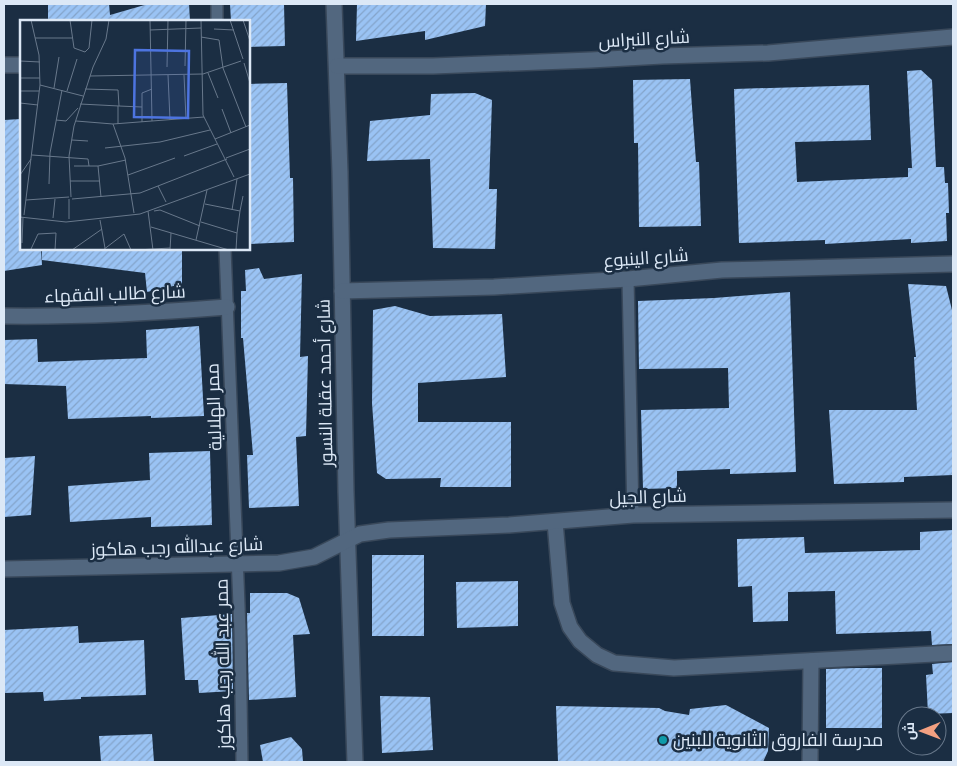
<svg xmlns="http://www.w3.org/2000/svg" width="957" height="766" viewBox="0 0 957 766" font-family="Overpass,Cairo,sans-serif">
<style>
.building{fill:url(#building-hatch)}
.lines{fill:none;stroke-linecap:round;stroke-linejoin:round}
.lane-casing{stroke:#39485a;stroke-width:14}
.street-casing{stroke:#39485a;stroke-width:18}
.lane{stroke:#52677f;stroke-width:11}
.street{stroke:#52677f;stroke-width:15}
.culture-dot{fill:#0f9aa8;stroke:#1b2e43;stroke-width:2}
.labels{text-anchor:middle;stroke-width:5;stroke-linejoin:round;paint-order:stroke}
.street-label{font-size:18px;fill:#dce8f6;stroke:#1b2e43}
.poi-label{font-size:18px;fill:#dce8f6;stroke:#1b2e43;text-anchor:start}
.inset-road{fill:none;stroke:#68788b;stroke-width:1}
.view{fill:#4d74e0;fill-opacity:0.15;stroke:#4d74e0;stroke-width:2.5}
.inset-edge{fill:none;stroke:#dce8f6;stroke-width:2.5}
</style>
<defs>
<pattern id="building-hatch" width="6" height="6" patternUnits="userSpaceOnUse" patternTransform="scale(1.25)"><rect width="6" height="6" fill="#9ac3f4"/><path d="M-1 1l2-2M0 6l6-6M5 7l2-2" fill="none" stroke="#84a4ca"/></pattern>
</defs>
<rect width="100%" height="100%" fill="#1b2e43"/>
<g class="building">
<polygon points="48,4 109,4 110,15 148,4 189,4 190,21 48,21"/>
<polygon points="230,4 284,4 285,46 249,47 249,21 231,21"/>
<polygon points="357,4 486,4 485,26 425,40 425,31 356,41"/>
<polygon points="921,70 932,80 936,167 944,167 945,183 948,183 949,213 946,213 947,241 911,243 911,239 825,244 825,240 739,243 734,89 869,85 871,140 795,142 797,182 908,177 908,168 912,168 907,71"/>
<polygon points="690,79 696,162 699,162 701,226 639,227 638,143 634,143 633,80"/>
<polygon points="287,83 290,178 293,178 294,242 249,244 249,84"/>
<polygon points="475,93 492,100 489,189 497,189 495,249 433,248 430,159 367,161 370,121 430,115 431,94"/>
<polygon points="21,119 21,249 41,249 42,265 4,271 4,120"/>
<polygon points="42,249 182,249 182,284 147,292 145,273 42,260"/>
<polygon points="259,268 264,279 302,274 300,357 308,356 306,436 296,437 299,506 249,508 247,455 253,455 243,338 241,338 241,291 246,291 245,270"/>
<polygon points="908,284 946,286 953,314 953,475 904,477 904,482 834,484 829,410 917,410 914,357 916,357"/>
<polygon points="790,292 796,472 730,474 730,469 677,471 677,488 643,489 641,410 729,408 728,368 639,369 638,301 714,298"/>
<polygon points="395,306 430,316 502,314 506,377 418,383 418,422 511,422 511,487 440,487 441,478 386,479 377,473 372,403 373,310"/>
<polygon points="199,326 204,416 151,418 151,416 68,419 66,386 4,384 4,340 37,339 38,362 147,358 146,330"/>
<polygon points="210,451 212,525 151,527 151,517 70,522 68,486 150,480 149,453"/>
<polygon points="35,456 31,515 4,517 4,458"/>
<polygon points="953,530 953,644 932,645 931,631 836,634 835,591 788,592 788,621 753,622 752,586 738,587 737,539 804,537 805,553 920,550 920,532"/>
<rect x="372" y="555" width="52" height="81"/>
<polygon points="518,581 518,626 457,628 456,582"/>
<polygon points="250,593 287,593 299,598 310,634 293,635 296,697 249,700 247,613 250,613"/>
<polygon points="232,614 233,691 199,693 198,680 185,680 181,618"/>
<polygon points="78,626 79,643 144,640 146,695 81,697 81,699 44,701 43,692 4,693 4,630"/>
<polygon points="953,662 953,713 928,714 926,675 933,674 932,664"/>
<polygon points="856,668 882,668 882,728 826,728 826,669"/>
<polygon points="380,696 430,697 433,750 382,753"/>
<polygon points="726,705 769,728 768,751 763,762 558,762 556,706 659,708 665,711 689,715 690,709"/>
<polygon points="152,734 154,762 101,762 99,736"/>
<polygon points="291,737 302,749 303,762 263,762 260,745"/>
</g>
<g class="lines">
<g class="lane-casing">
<g id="lane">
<polyline points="217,4 217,21"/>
<polyline points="225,249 240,631 242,762"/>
<polyline points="628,279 633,515"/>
</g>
</g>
<g class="street-casing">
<g id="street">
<polyline points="334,4 340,172 346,492 355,762"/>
<polyline points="4,65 21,65"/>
<polyline points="337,66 433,66 591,60 662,56 768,53 953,37"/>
<polyline points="342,291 494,287 628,279 722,270 953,264"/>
<path d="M4,316C78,317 152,313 227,307"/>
<polyline points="555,522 562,603 570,627 580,641 597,655 614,663 674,668 953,653"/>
<polyline points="4,569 279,563 314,557 360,534 389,530 509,525 633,515 953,510"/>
<polyline points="810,762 811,661"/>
</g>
</g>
<use href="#lane" class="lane"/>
<use href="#street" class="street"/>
</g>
<circle class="culture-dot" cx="663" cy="740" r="5"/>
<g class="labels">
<g class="street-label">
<text transform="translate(644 39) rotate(-3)" y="6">شارع النبراس</text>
<text transform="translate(646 258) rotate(-4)" y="6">شارع الينبوع</text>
<text transform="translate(115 294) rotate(-2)" y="6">شارع طالب الفقهاء</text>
<text transform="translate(325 383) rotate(-91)" y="6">شارع أحمد عقلة النسور</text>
<text transform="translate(214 407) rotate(-92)" y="6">ممر الهلالية</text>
<text transform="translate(648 497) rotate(-2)" y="6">شارع الجيل</text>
<text transform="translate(177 547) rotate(-2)" y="6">شارع عبدالله رجب هاكوز</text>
<text transform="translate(223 664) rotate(-91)" y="6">ممر عبد الله رجب هاكوز</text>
</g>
<g class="poi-label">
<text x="673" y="746">مدرسة الفاروق الثانوية للبنين</text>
</g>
</g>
<g transform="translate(20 20)">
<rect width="230" height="230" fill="#1b2e43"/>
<path class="inset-road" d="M50,0L54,28L65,32L69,28L72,0M130,0L132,101M181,0L183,95L214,157M210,0L223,39M223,0L230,21M194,9L214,10M130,10L181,8M181,17L199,20L203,48L226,107M15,18H52M0,41L20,42M224,43L230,63M165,46L166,0M147,47L148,0M188,53L198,78M148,55L150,100M164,55L166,99M70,56L183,54L221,41M0,58H20M20,65L63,76M34,68L39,37M0,71H19M47,71L57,39M0,83L18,85M60,84L99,86L98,70L65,69M99,86L122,87M202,89L211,113M36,100L46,101L58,88M56,101L93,104L184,97M122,102V73L132,69M93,104L105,138L114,193M98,104V86M195,119L230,105M52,120L68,121M85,128L140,122L190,110M12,135L68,139L69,146M164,136L197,124M206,138L230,129M54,146H78L106,140M78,146L81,177M0,155L11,139M108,155L155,138M50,161H80M29,164L30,133L42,70M138,166L146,182M51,177L49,136L54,106L73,47L86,19L89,0M52,179L120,173L207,139M6,180L49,177M185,184L220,191L223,176M212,190L217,159M128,191L133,230M134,191L140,190L180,206M4,195L20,65L19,35L11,0M0,197L46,202L120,194L230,154M33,198L35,179M49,199V179M80,200L85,228M181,202L217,213L216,230M131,207L209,230M217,213L220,191M176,220L187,170M2,223L3,197M11,229L18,214L36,213L35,230M52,230L82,209M83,230L104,214L111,230M117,230L150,228M150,230L151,213"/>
<path class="view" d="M115,30L169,31L168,98L114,97Z"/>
<rect width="230" height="230" class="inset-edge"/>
</g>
<rect width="957" height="766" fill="none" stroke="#dce8f6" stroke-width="10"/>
<g transform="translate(922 731) rotate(269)"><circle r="24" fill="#1b2e43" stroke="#68788b"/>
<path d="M0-4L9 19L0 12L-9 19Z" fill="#f3a081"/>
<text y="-8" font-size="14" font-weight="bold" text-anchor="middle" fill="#dce8f6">ش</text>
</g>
</svg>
